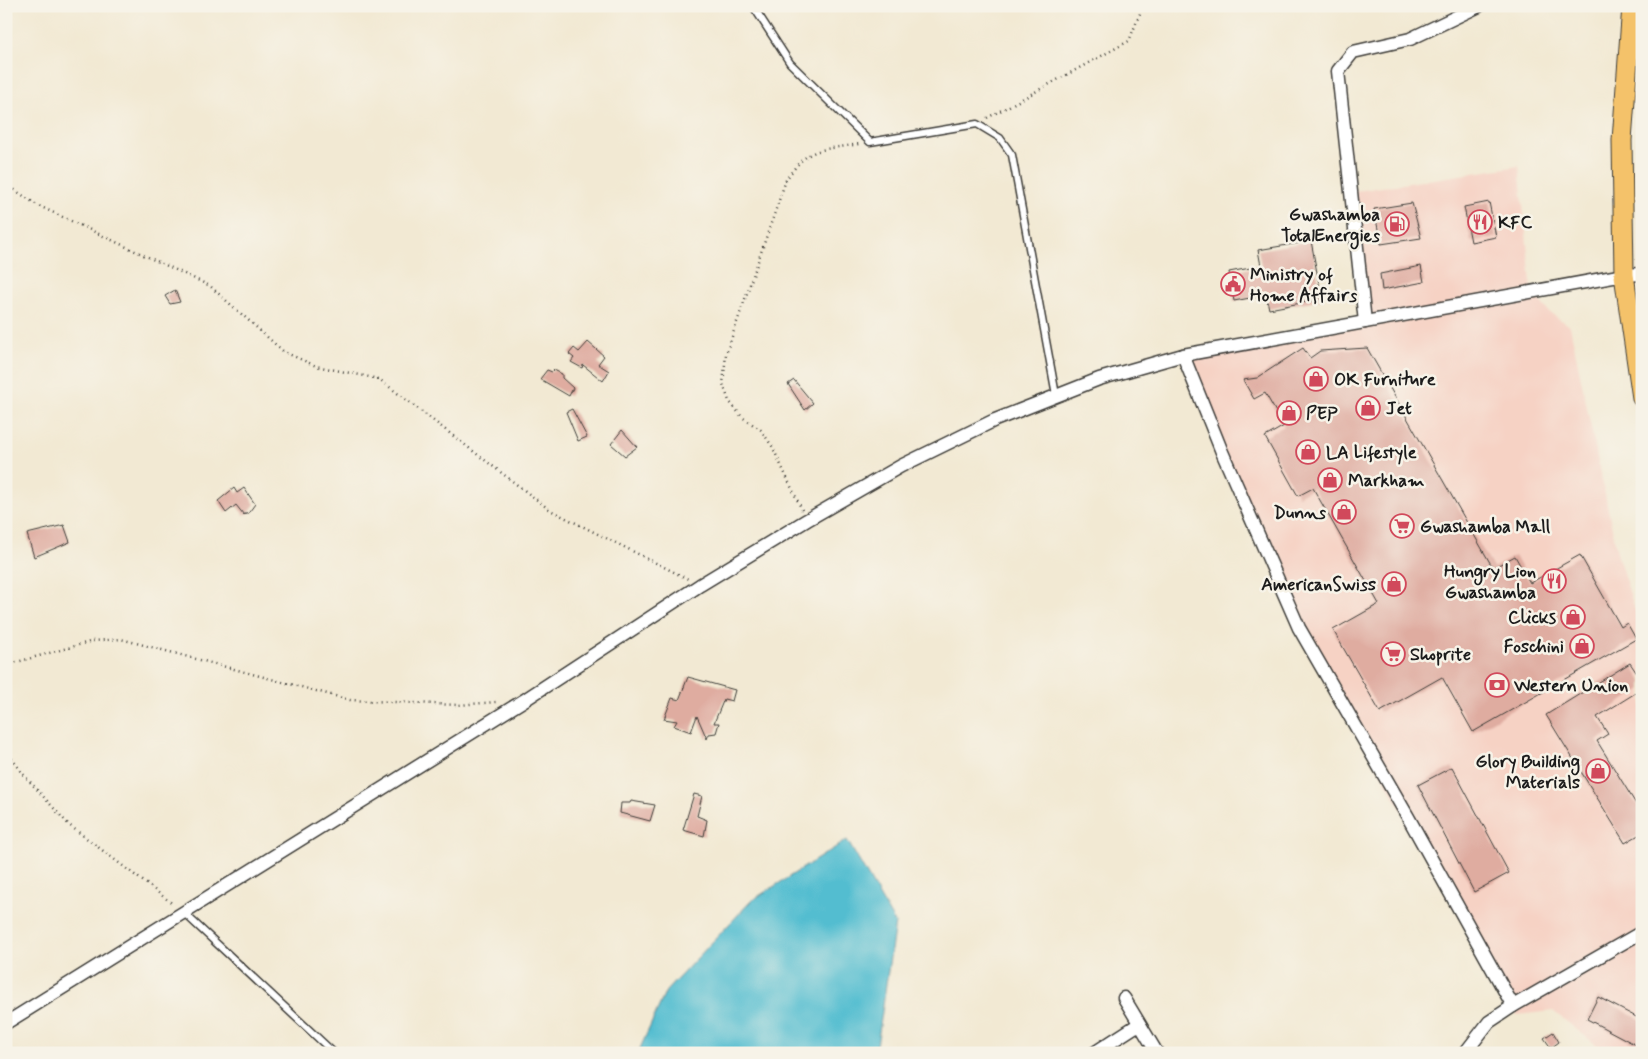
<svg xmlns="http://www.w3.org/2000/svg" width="1648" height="1059" viewBox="0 0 1648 1059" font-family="Mynerve,sans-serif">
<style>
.built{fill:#f6d2c4}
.water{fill:#53bdd0;stroke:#386c76}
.building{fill:#dfaca0}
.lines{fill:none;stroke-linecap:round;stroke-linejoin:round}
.service-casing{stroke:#3c3b37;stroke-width:9}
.minor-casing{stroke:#3c3b37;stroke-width:15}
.primary-casing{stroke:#3c3b37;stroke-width:21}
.path{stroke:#3c3b37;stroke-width:2.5;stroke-dasharray:1 4;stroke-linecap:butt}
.service{stroke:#fff;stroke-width:6}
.minor{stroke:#fff;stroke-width:12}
.primary{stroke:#f4c26a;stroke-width:19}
.labels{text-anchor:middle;stroke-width:5;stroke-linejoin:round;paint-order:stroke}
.poi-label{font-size:18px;font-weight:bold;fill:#1c1c1c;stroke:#f7f3e8;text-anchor:start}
</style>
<rect width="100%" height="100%" fill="#f7f3e8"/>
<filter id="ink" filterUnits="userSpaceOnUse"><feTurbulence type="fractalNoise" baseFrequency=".02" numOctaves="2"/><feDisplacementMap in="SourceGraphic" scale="10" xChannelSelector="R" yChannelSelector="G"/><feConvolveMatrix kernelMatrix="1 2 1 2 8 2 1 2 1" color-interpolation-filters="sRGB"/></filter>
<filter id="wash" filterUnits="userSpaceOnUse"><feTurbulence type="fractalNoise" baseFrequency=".0096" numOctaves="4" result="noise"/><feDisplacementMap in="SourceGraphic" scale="20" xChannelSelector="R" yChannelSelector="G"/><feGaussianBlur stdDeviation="1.12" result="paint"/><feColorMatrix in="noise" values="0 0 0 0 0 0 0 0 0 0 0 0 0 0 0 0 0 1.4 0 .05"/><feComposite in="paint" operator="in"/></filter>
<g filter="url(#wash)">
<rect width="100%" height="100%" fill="#f2e9d3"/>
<polygon class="built" points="1519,166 1532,292 1549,312 1570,326 1618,557 1642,631 1642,1053 1607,1053 1553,1011 1517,1015 1299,628 1183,355 1364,322 1350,192"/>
<polygon class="water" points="847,840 895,923 876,1053 638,1053 666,991 751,901"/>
<g id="blocks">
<g class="building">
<polygon points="1489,202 1496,237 1471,242 1464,207"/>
<polygon points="1412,203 1421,238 1381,244 1374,209"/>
<polygon points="1311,241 1322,299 1269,309 1266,295 1234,301 1229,272 1261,266 1258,250"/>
<polygon points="1421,266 1424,282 1382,290 1380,274"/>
<polygon points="175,290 180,302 170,304 165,296"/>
<polygon points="588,342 604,356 598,364 609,371 603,381 583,365 582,368 571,362 574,358 569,354 574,348 579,352"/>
<polygon points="1303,348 1310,358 1320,351 1367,348 1493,568 1515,556 1530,583 1580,555 1621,627 1627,623 1636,639 1473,732 1442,677 1380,712 1333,630 1379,604 1313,488 1298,496 1265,437 1284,426 1265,393 1254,399 1243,380 1257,378"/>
<polygon points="547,370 552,372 554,370 562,374 562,378 573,388 569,396 540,379"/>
<polygon points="794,380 813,403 805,410 788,384"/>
<polygon points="572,409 587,437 578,441 566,412"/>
<polygon points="622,430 637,447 625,456 611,444"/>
<polygon points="234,488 237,493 244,488 255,504 247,515 246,512 244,515 236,505 226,513 218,501"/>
<polygon points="64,525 70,542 34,557 27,534"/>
<polygon points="1630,663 1642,681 1642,689 1597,717 1608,734 1597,741 1636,804 1642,800 1642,833 1625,843 1546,715"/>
<polygon points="688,677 735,690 732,701 724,699 714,723 719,723 716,733 709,734 707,739 697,716 691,732 674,726 677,721 664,719 672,698 679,700"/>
<polygon points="1452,767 1509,873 1474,892 1418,785"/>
<polygon points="694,794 702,796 697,816 707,820 704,836 683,830"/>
<polygon points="631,801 655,805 650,821 620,813 621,803 630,803"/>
<polygon points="1598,997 1642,1020 1642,1039 1638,1046 1587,1019"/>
<polygon points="1553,1032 1559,1042 1551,1048 1544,1038"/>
</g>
</g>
</g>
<g filter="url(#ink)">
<use href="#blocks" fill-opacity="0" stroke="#3c3b37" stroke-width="1"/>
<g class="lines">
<g class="service-casing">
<g id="service">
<polyline points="753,6 790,63 870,142 977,124 1000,138 1012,155 1056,395"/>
<polyline points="183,912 334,1053"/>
</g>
</g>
<g class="minor-casing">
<g id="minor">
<polyline points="1365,322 1338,71 1353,52 1410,39 1479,6"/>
<polyline points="1183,355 1222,452 1299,628 1408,817 1513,1006"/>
<polyline points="1124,998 1157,1053"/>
<polyline points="6,1023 526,699 700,585 807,520 901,466 995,420 1099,379 1183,355 1624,275 1642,274"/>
<polyline points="1094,1053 1139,1024"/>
<polyline points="1465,1053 1489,1022 1513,1006 1642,932"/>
</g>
</g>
<g class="primary-casing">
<polyline id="primary" points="1632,6 1622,140 1624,275 1642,398"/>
</g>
<g class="path">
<polyline points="987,118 1129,41 1143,6"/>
<polyline points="6,184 37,205 210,286 284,352 316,366 379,379 550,510 688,579"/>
<path d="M802,510L772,446L761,430L742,417L729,401L723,384L726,354L786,180C809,145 820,151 859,144"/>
<polyline points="6,665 93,641 121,639 350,700 458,705 496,702"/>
<polyline points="6,750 23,774 69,825 173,904"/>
</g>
<use href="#service" class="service"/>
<use href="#minor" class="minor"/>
<use href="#primary" class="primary"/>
</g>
</g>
<defs>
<g id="restaurant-ring" transform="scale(1.25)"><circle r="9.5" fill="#f7f3e8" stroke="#d1495b" stroke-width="1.5"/><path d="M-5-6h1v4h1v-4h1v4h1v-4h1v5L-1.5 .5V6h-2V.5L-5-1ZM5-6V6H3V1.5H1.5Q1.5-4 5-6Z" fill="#d1495b"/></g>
<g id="fuel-ring" transform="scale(1.25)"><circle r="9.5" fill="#f7f3e8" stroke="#d1495b" stroke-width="1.5"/><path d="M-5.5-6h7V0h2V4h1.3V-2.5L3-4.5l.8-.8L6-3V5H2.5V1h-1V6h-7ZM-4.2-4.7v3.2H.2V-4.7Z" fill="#d1495b"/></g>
<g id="civic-ring" transform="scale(1.25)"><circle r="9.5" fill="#f7f3e8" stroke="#d1495b" stroke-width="1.5"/><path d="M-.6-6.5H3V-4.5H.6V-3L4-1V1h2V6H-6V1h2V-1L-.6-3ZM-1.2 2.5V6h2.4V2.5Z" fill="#d1495b"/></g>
<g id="shop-ring" transform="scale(1.25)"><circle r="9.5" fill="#f7f3e8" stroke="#d1495b" stroke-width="1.5"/><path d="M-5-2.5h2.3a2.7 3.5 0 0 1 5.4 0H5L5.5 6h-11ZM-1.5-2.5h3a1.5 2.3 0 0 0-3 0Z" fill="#d1495b"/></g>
<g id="supermarket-ring" transform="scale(1.25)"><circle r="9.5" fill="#f7f3e8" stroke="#d1495b" stroke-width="1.5"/><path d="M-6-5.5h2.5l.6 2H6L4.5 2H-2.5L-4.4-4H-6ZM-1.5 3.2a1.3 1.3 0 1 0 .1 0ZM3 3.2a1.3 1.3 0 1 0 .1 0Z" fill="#d1495b"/></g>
<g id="bank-ring" transform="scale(1.25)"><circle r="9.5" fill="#f7f3e8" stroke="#d1495b" stroke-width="1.5"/><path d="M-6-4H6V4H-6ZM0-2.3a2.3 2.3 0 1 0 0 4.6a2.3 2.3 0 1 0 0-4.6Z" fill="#d1495b"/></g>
</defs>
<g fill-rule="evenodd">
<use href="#restaurant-ring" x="1480" y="222"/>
<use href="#fuel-ring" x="1397" y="224"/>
<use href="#civic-ring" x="1233" y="284"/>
<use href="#shop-ring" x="1316" y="379"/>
<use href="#shop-ring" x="1368" y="408"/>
<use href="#shop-ring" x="1289" y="413"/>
<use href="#shop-ring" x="1308" y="452"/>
<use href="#shop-ring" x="1330" y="480"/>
<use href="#shop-ring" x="1344" y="512"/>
<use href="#supermarket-ring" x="1402" y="526"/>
<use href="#restaurant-ring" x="1554" y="581"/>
<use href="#shop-ring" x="1394" y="584"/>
<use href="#shop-ring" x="1573" y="617"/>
<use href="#shop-ring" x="1582" y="646"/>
<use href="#supermarket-ring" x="1393" y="654"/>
<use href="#bank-ring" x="1497" y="685"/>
<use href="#shop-ring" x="1598" y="771"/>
</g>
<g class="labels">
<g class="poi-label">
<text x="1380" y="220" text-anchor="end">Gwashamba<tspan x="1380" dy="21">TotalEnergies</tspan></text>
<text x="1498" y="228">KFC</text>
<text x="1250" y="280">Ministry of<tspan x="1250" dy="21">Home Affairs</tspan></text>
<text x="1334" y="385">OK Furniture</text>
<text x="1386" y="414">Jet</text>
<text x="1306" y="419">PEP</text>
<text x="1326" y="458">LA Lifestyle</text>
<text x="1348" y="486">Markham</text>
<text x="1326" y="518" text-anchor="end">Dunns</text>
<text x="1420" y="532">Gwashamba Mall</text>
<text x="1536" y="577" text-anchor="end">Hungry Lion<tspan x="1536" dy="21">Gwashamba</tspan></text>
<text x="1376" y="590" text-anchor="end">AmericanSwiss</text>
<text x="1556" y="623" text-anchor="end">Clicks</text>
<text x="1564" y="652" text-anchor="end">Foschini</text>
<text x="1410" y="660">Shoprite</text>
<text x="1514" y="691">Western Union</text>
<text x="1580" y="767" text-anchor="end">Glory Building<tspan x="1580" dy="21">Materials</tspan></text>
</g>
</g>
<rect width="1648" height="1059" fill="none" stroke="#f7f3e8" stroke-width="25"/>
</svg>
